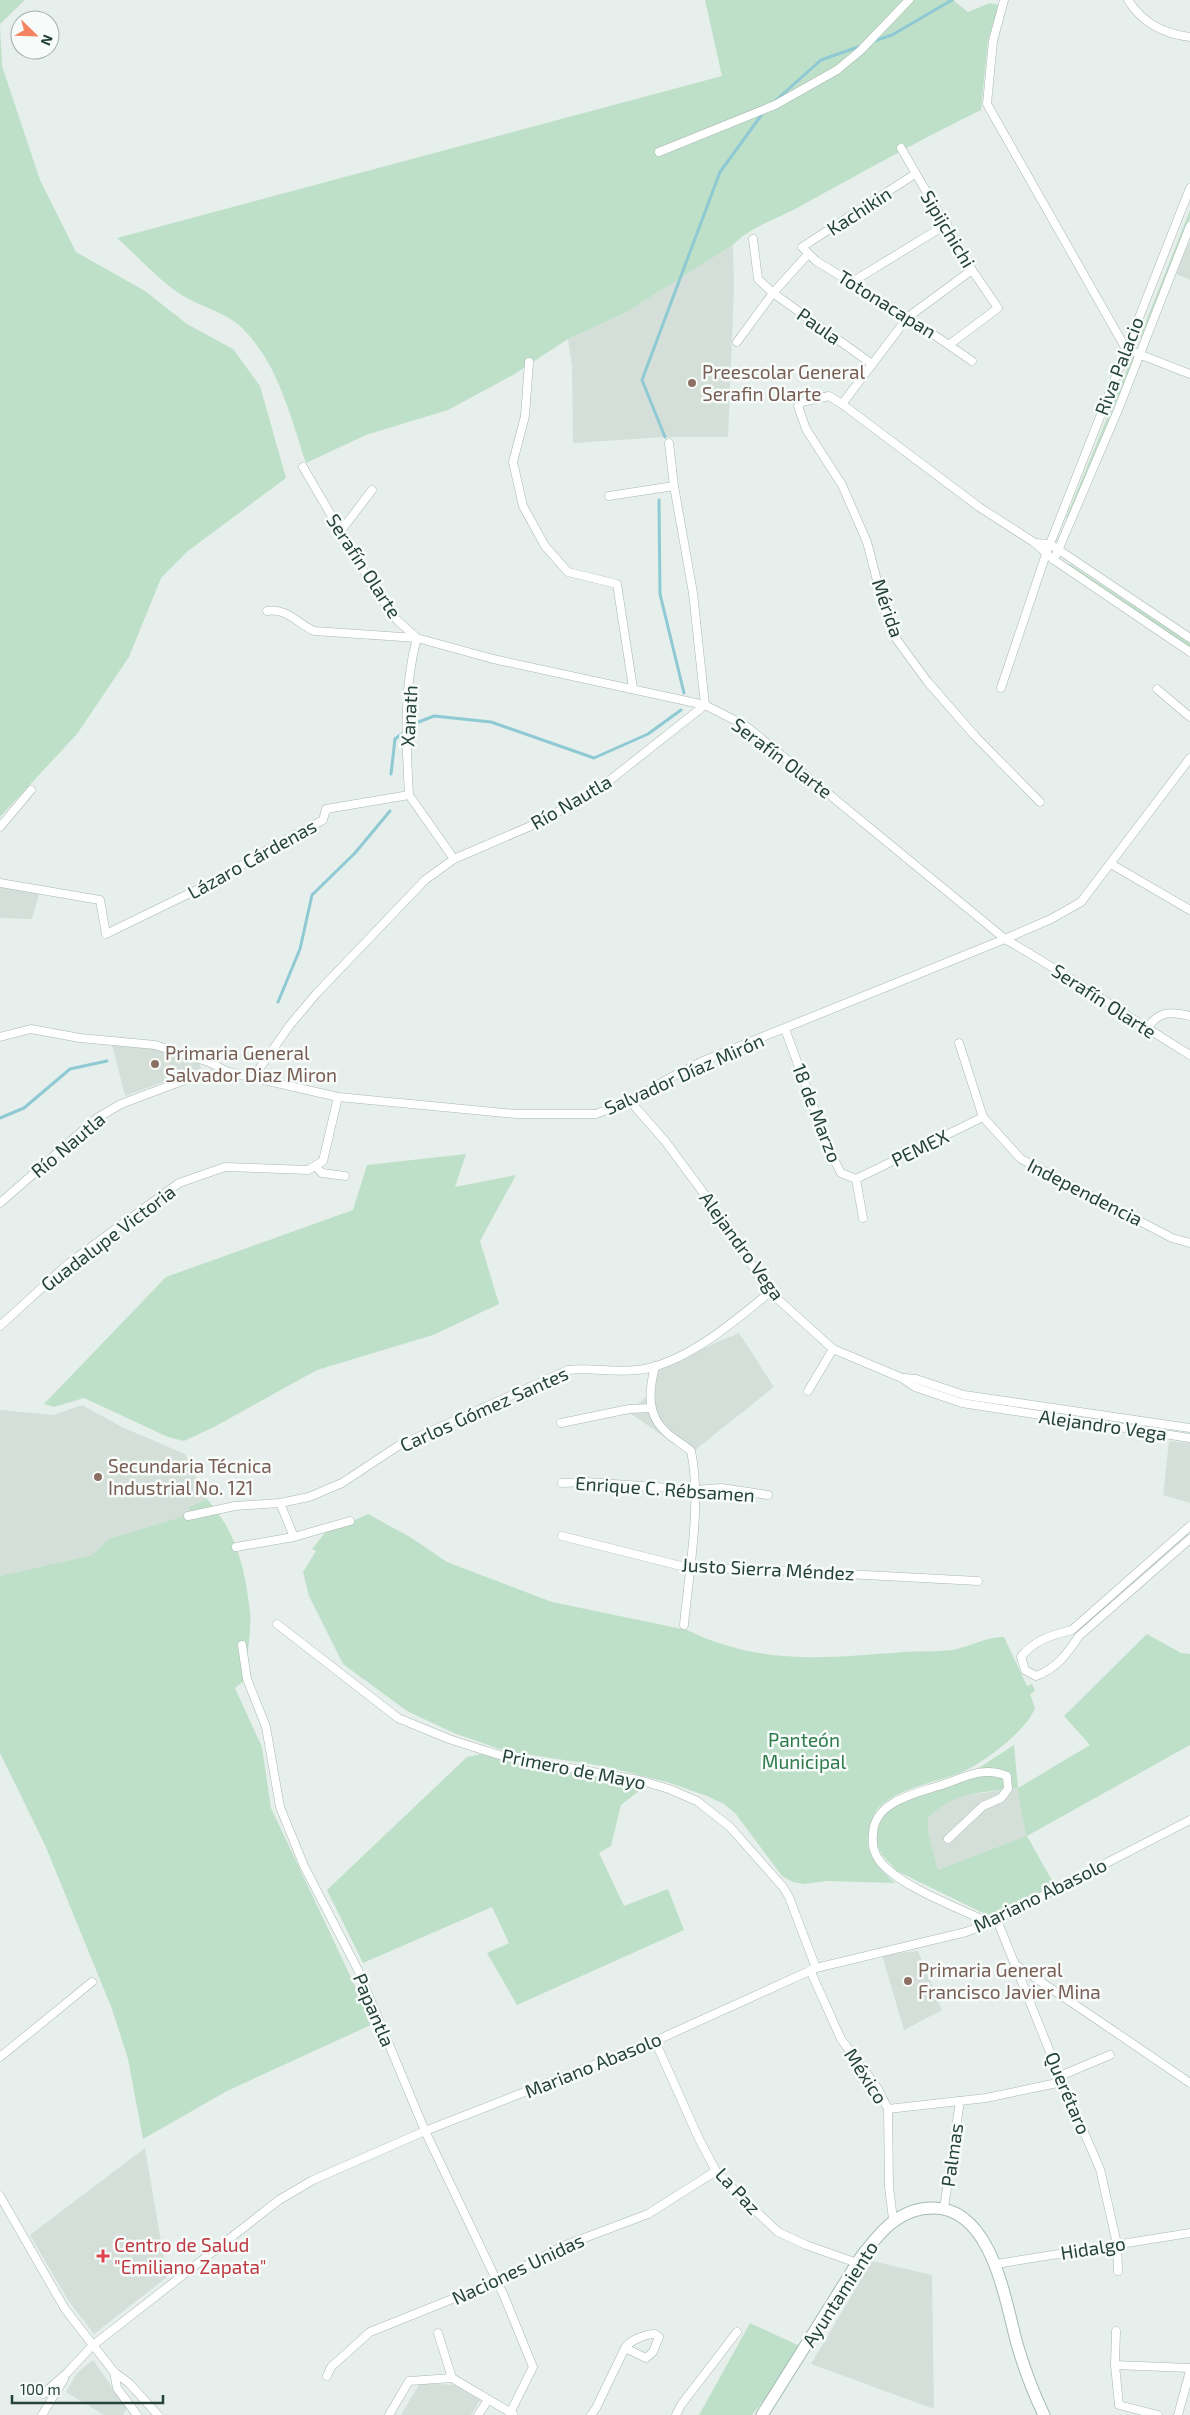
<svg xmlns="http://www.w3.org/2000/svg" width="1190" height="2415" viewBox="0 0 1190 2415" font-family="'Exo 2',sans-serif">
<style>
.built{fill:#d4dfda}
.green{fill:#bfe0c8;fill-rule:evenodd}
.lines{fill:none;stroke-linecap:round;stroke-linejoin:round}
.stream{stroke:#8ec9d4;stroke-width:3}
.street-casing{stroke:#a8b8b2;stroke-width:9}
.secondary-casing{stroke:#a4bbb3;stroke-width:13}
.street{stroke:#fff;stroke-width:8}
.secondary{stroke:#fff;stroke-width:11}
.education-dot{fill:#8d6e63;stroke:#f7fbf9;stroke-width:2}
.health-dot{fill:#e0444e;stroke:#f7fbf9;stroke-width:2}
.labels{text-anchor:middle;stroke-width:5;stroke-linejoin:round;paint-order:stroke}
.street-label{font-size:19px;fill:#24423a;stroke:#f7fbf9}
.education-label{font-size:19px;fill:#785e54;stroke:#f7fbf9;text-anchor:start}
.park-label{font-size:19px;fill:#2d7a4b;stroke:#f7fbf9}
.health-label{font-size:19px;fill:#be3a42;stroke:#f7fbf9;text-anchor:start}
</style>
<rect width="100%" height="100%" fill="#e6efeb"/>
<g class="built">
<polygon points="1190,240 1190,280 1176,274"/>
<polygon points="733,245 734,288 728,437 665,437 573,443 572,367 568,339 625,313"/>
<polygon points="0,886 39,894 32,919 0,918"/>
<polygon points="112,1044 152,1047 199,1060 201,1068 125,1096"/>
<polygon points="739,1333 774,1387 690,1454 628,1412 652,1392 654,1369"/>
<polygon points="82,1405 124,1428 185,1454 207,1499 189,1507 189,1515 108,1539 92,1555 0,1576 0,1410 53,1415"/>
<polygon points="1169,1441 1190,1443 1190,1503 1163,1495"/>
<polygon points="1017,1788 1026,1836 938,1870 928,1832 928,1818 938,1808 954,1797"/>
<polygon points="918,1951 942,2010 904,2030 882,1955"/>
<polygon points="145,2148 167,2277 94,2334 68,2300 30,2235"/>
<polygon points="872,2261 932,2275 934,2409 811,2364"/>
<polygon points="93,2360 127,2408 123,2415 104,2415 66,2392 77,2373"/>
<polygon points="420,2383 454,2385 480,2400 471,2415 401,2415"/>
</g>
<g class="green">
<polygon points="0,0 25,0 0,24 2,66 40,180 76,252 145,291 187,324 233,349 260,386 286,478 188,551 161,578 129,657 77,734 0,817"/>
<path d="M705,0H953L968,12L990,3L999,5L988,40L981,110C919,140 859,174 799,207C777,219 750,227 733,245L625,313L568,339L513,375L448,410L366,435L306,463C290,416 279,365 243,329C224,310 198,307 177,292C157,278 135,254 117,238L722,76Z"/>
<polygon points="1190,210 1190,218 1141,339 1140,337"/>
<polygon points="1133,355 1135,357 1067,519 1066,518"/>
<polygon points="1070,564 1190,643 1190,647 1068,567"/>
<polygon points="466,1154 455,1187 516,1175 480,1241 499,1304 433,1335 317,1370 214,1427 184,1441 168,1437 84,1398 54,1407 44,1404 166,1277 353,1210 367,1165"/>
<path d="M207,1499C237,1533 245,1568 250,1612C252,1628 246,1663 244,1681L235,1688L262,1747L271,1808L373,2024L227,2091L143,2139L128,2059L112,2009L45,1845L0,1753V1576L92,1555L108,1539L188,1515L189,1507Z"/>
<path d="M368,1514L410,1537L447,1562L552,1602L687,1630C762,1666 824,1658 904,1652C918,1651 945,1652 957,1649C974,1645 986,1637 1004,1637L1027,1686L1032,1684L1035,1691L1030,1694L1035,1708C1027,1730 984,1763 962,1772C938,1782 892,1789 876,1811C873,1816 871,1823 870,1829C862,1854 879,1867 895,1883L827,1881L804,1884L793,1882L782,1876L735,1813L724,1804L707,1796L667,1782L603,1766L505,1751L454,1733L407,1711L343,1664L309,1596L303,1572L316,1551L312,1549L329,1528L346,1524Z"/>
<path d="M1147,1634L1181,1653L1190,1654V1745L1027,1836L1055,1886L1000,1915H987L897,1871L882,1855L876,1843V1828L883,1814L898,1802L971,1773L1014,1745L1018,1788L1090,1745L1064,1716ZM1017,1788L1026,1836L938,1870L928,1832V1818C954,1791 982,1793 1017,1788Z"/>
<polygon points="482,1754 644,1787 621,1805 611,1846 599,1853 624,1906 668,1889 684,1930 517,2005 487,1953 509,1943 492,1907 363,1963 327,1890 467,1757"/>
<polygon points="750,2323 804,2348 752,2415 699,2415"/>
</g>
<g class="lines">
<g class="stream">
<polyline points="871,42 892,35 952,0"/>
<polyline points="775,101 821,60 861,46"/>
<polyline points="665,437 642,380 720,172 763,113"/>
<polyline points="659,500 660,594 684,693"/>
<polyline points="391,774 395,739 416,723 434,716 491,722 594,758 648,734 681,710"/>
<polyline points="278,1002 300,949 312,895 355,853 390,811"/>
<polyline points="0,1118 24,1108 70,1069 107,1061"/>
</g>
<g class="street-casing">
<g id="street">
<polyline points="1004,0 993,41 987,104 1126,349 1190,374"/>
<path d="M1128,0C1142,22 1164,34 1190,37"/>
<polyline points="901,148 972,270 998,308 950,344"/>
<polyline points="659,152 775,105 837,70 860,51 909,0"/>
<polyline points="915,174 802,247 816,261 908,317 972,361"/>
<polyline points="753,239 758,279 773,293 872,364"/>
<polyline points="852,282 947,224"/>
<polyline points="737,342 773,293 808,254"/>
<polyline points="529,362 525,416 513,462 523,506 545,546 568,572 617,584 633,688"/>
<polyline points="842,404 908,317 972,270"/>
<path d="M303,467L375,590L397,620L417,638L493,659L705,705L746,726L1005,939C1068,975 1128,1017 1190,1055"/>
<polyline points="609,496 674,486"/>
<polyline points="340,532 372,490"/>
<polyline points="1035,543 1050,544 1190,638"/>
<polyline points="1054,560 1118,410 1190,226"/>
<path d="M267,611C287,608 297,623 314,631L417,638C403,688 406,743 409,795"/>
<polyline points="1001,688 1046,554 1190,188"/>
<polyline points="1157,689 1190,717"/>
<polyline points="1040,802 975,736 927,681 897,640 886,615 867,542 842,485 806,429 798,406 802,402 829,396 842,404 979,507 1035,543 1054,560 1190,652"/>
<polyline points="0,827 31,790"/>
<polyline points="1111,864 1190,910"/>
<polyline points="0,883 100,900 106,934 219,879 260,854 323,820 326,809 409,795 454,859"/>
<polyline points="785,1029 831,1154 841,1173 856,1179 863,1218"/>
<path d="M1147,1029C1158,1011 1170,1011 1190,1016"/>
<polyline points="0,1037 31,1029 80,1038 155,1045 209,1062 228,1072 338,1097 516,1114 596,1114 630,1101 675,1075 703,1061 1005,939 1051,919 1081,902 1190,758"/>
<polyline points="959,1043 983,1117 1021,1159 1172,1238 1190,1243"/>
<polyline points="252,1079 290,1025 316,994 425,880 454,859 540,822 600,788 705,705 693,593 674,486 669,443"/>
<polyline points="630,1101 665,1141 705,1195 770,1292 833,1349 902,1378 915,1387 962,1403 1190,1438"/>
<polyline points="316,1167 322,1173 345,1176"/>
<polyline points="856,1179 983,1117"/>
<polyline points="0,1203 97,1118 121,1104 190,1078 228,1072"/>
<polyline points="0,1326 69,1263 179,1183 225,1167 308,1170 323,1161 338,1097"/>
<path d="M655,1366C649,1390 646,1414 666,1432C673,1439 683,1444 691,1451C702,1503 689,1571 684,1625"/>
<polyline points="904,1378 916,1379 964,1395 1190,1428"/>
<polyline points="808,1391 833,1349"/>
<polyline points="561,1423 629,1409 651,1408"/>
<polyline points="562,1483 587,1482 696,1490 721,1488 768,1495"/>
<polyline points="280,1503 294,1537"/>
<path d="M188,1516L235,1506L280,1503L309,1497L342,1483L398,1446L568,1370C591,1367 613,1373 637,1370C684,1365 735,1321 770,1292"/>
<path d="M1190,1526L1072,1630C1052,1635 1034,1640 1021,1657L1025,1670L1036,1676C1056,1669 1067,1654 1079,1636L1190,1539"/>
<polyline points="562,1536 689,1568 752,1569 978,1581"/>
<polyline points="236,1547 294,1537 350,1521"/>
<polyline points="277,1624 398,1718 449,1739 480,1749 506,1757 639,1780 669,1789 697,1801 730,1827 783,1887 789,1897 816,1968"/>
<polyline points="242,1645 247,1679 266,1727 280,1807 304,1866 358,1970 425,2131 504,2296 533,2367 510,2413"/>
<path d="M948,1839L983,1806L1001,1798L1008,1789L1007,1776C982,1765 962,1779 938,1786C914,1794 874,1802 873,1834C872,1843 873,1852 879,1860C898,1886 959,1908 990,1923"/>
<polyline points="997,1920 1062,2082 1100,2169 1117,2244 1118,2271"/>
<path d="M1016,1965C1074,2004 1132,2043 1190,2083"/>
<polyline points="810,1970 841,2039 878,2089 888,2109 889,2187 893,2219"/>
<polyline points="655,2041 699,2139 716,2171 732,2188 778,2232 806,2245 857,2263"/>
<polyline points="0,2057 92,1982"/>
<polyline points="1060,2076 1110,2055"/>
<polyline points="888,2109 986,2098 1062,2082"/>
<polyline points="0,2196 65,2309 114,2372 129,2383 158,2415"/>
<polyline points="944,2208 960,2101"/>
<polyline points="996,2264 1190,2233"/>
<polyline points="1116,2331 1115,2365 1119,2405 1158,2415"/>
<polyline points="438,2333 452,2378"/>
<polyline points="1115,2365 1190,2368"/>
<polyline points="114,2372 117,2388 137,2415"/>
<polyline points="327,2376 331,2367 370,2332 497,2281 563,2246 648,2214 716,2171"/>
<polyline points="43,2394 67,2373 92,2346 279,2200 313,2180 425,2131 655,2041 816,1968 966,1932 990,1923 1190,1820"/>
<polyline points="42,2415 64,2379"/>
<polyline points="389,2415 409,2381 452,2378 513,2414"/>
<polyline points="478,2415 488,2400"/>
<path d="M591,2415L596,2408L625,2348C630,2340 646,2334 655,2334L659,2337L653,2352L646,2358L625,2348"/>
<polyline points="676,2415 681,2405 737,2332"/>
<polyline points="1178,2415 1190,2371"/>
</g>
</g>
<g class="secondary-casing">
<path id="secondary" d="M762,2415L861,2257C880,2232 899,2208 933,2208C992,2208 1005,2300 1017,2344C1024,2368 1033,2392 1044,2415"/>
</g>
<use href="#street" class="street"/>
<use href="#secondary" class="secondary"/>
</g>
<g class="education-dot">
<circle cx="692" cy="383" r="5"/>
<circle cx="155" cy="1064" r="5"/>
<circle cx="98" cy="1477" r="5"/>
<circle cx="908" cy="1981" r="5"/>
</g>
<path class="health-dot" d="M100.5 2248.5h5v5h5v5h-5v5h-5v-5h-5v-5h5z"/>
<g class="labels">
<g class="street-label">
<text transform="translate(859 211) rotate(-33)" y="7">Kachikin</text>
<text transform="translate(948 229) rotate(59)" y="7">Sipijchichi</text>
<text transform="translate(887 304) rotate(32)" y="7">Totonacapan</text>
<text transform="translate(819 326) rotate(35)" y="7">Paula</text>
<text transform="translate(1119 366) rotate(-69)" y="7">Riva Palacio</text>
<text transform="translate(364 566) rotate(57)" y="7">Serafín Olarte</text>
<text transform="translate(888 608) rotate(71)" y="7">Mérida</text>
<text transform="translate(409 716) rotate(-87)" y="7">Xanath</text>
<text transform="translate(782 758) rotate(37)" y="7">Serafín Olarte</text>
<text transform="translate(571 802) rotate(-30)" y="7">Río Nautla</text>
<text transform="translate(252 859) rotate(-29)" y="7">Lázaro Cárdenas</text>
<text transform="translate(1104 1001) rotate(33)" y="7">Serafín Olarte</text>
<text transform="translate(684 1074) rotate(-24)" y="7">Salvador Díaz Mirón</text>
<text transform="translate(817 1113) rotate(69)" y="7">18 de Marzo</text>
<text transform="translate(68 1145) rotate(-40)" y="7">Río Nautla</text>
<text transform="translate(920 1148) rotate(-26)" y="7">PEMEX</text>
<text transform="translate(1085 1192) rotate(27)" y="7">Independencia</text>
<text transform="translate(108 1238) rotate(-37)" y="7">Guadalupe Victoria</text>
<text transform="translate(742 1246) rotate(54)" y="7">Alejandro Vega</text>
<text transform="translate(484 1409) rotate(-24)" y="7">Carlos Gómez Santes</text>
<text transform="translate(1103 1425) rotate(8)" y="7">Alejandro Vega</text>
<text transform="translate(665 1489) rotate(4)" y="7">Enrique C. Rébsamen</text>
<text transform="translate(768 1569) rotate(3)" y="7">Justo Sierra Méndez</text>
<text transform="translate(574 1769) rotate(11)" y="7">Primero de Mayo</text>
<text transform="translate(1040 1895) rotate(-26)" y="7">Mariano Abasolo</text>
<text transform="translate(374 2010) rotate(67)" y="7">Papantla</text>
<text transform="translate(593 2065) rotate(-22)" y="7">Mariano Abasolo</text>
<text transform="translate(866 2076) rotate(57)" y="7">México</text>
<text transform="translate(1068 2093) rotate(67)" y="7">Querétaro</text>
<text transform="translate(952 2155) rotate(-82)" y="7">Palmas</text>
<text transform="translate(738 2191) rotate(47)" y="7">La Paz</text>
<text transform="translate(1093 2248) rotate(-9)" y="7">Hidalgo</text>
<text transform="translate(518 2269) rotate(-25)" y="7">Naciones Unidas</text>
<text transform="translate(840 2294) rotate(-57)" y="7">Ayuntamiento</text>
</g>
<g class="education-label">
<text x="702" y="379">Preescolar General<tspan x="702" dy="22">Serafin Olarte</tspan></text>
<text x="165" y="1060">Primaria General<tspan x="165" dy="22">Salvador Diaz Miron</tspan></text>
<text x="108" y="1473">Secundaria Técnica<tspan x="108" dy="22">Industrial No. 121</tspan></text>
<text x="918" y="1977">Primaria General<tspan x="918" dy="22">Francisco Javier Mina</tspan></text>
</g>
<g class="park-label">
<text x="804" y="1747">Panteón<tspan x="804" dy="22">Municipal</tspan></text>
</g>
<g class="health-label">
<text x="114" y="2252">Centro de Salud<tspan x="114" dy="22">"Emiliano Zapata"</tspan></text>
</g>
</g>
<g transform="translate(35 35) rotate(113)"><circle r="24" fill="#f7fbf9" stroke="#a3b1ad"/>
<path d="M0-4L9 19L0 12L-9 19Z" fill="#f4845f"/>
<text y="-8" font-size="14" font-weight="bold" text-anchor="middle" fill="#24423a">N</text>
</g>
<path d="M12 2395v8h151v-8" fill="none" stroke="#24423a" stroke-width="2.5"/>
<text x="20" y="2395" font-size="15" fill="#24423a" stroke="#f7fbf9" stroke-width="4" paint-order="stroke">100 m</text>
</svg>
